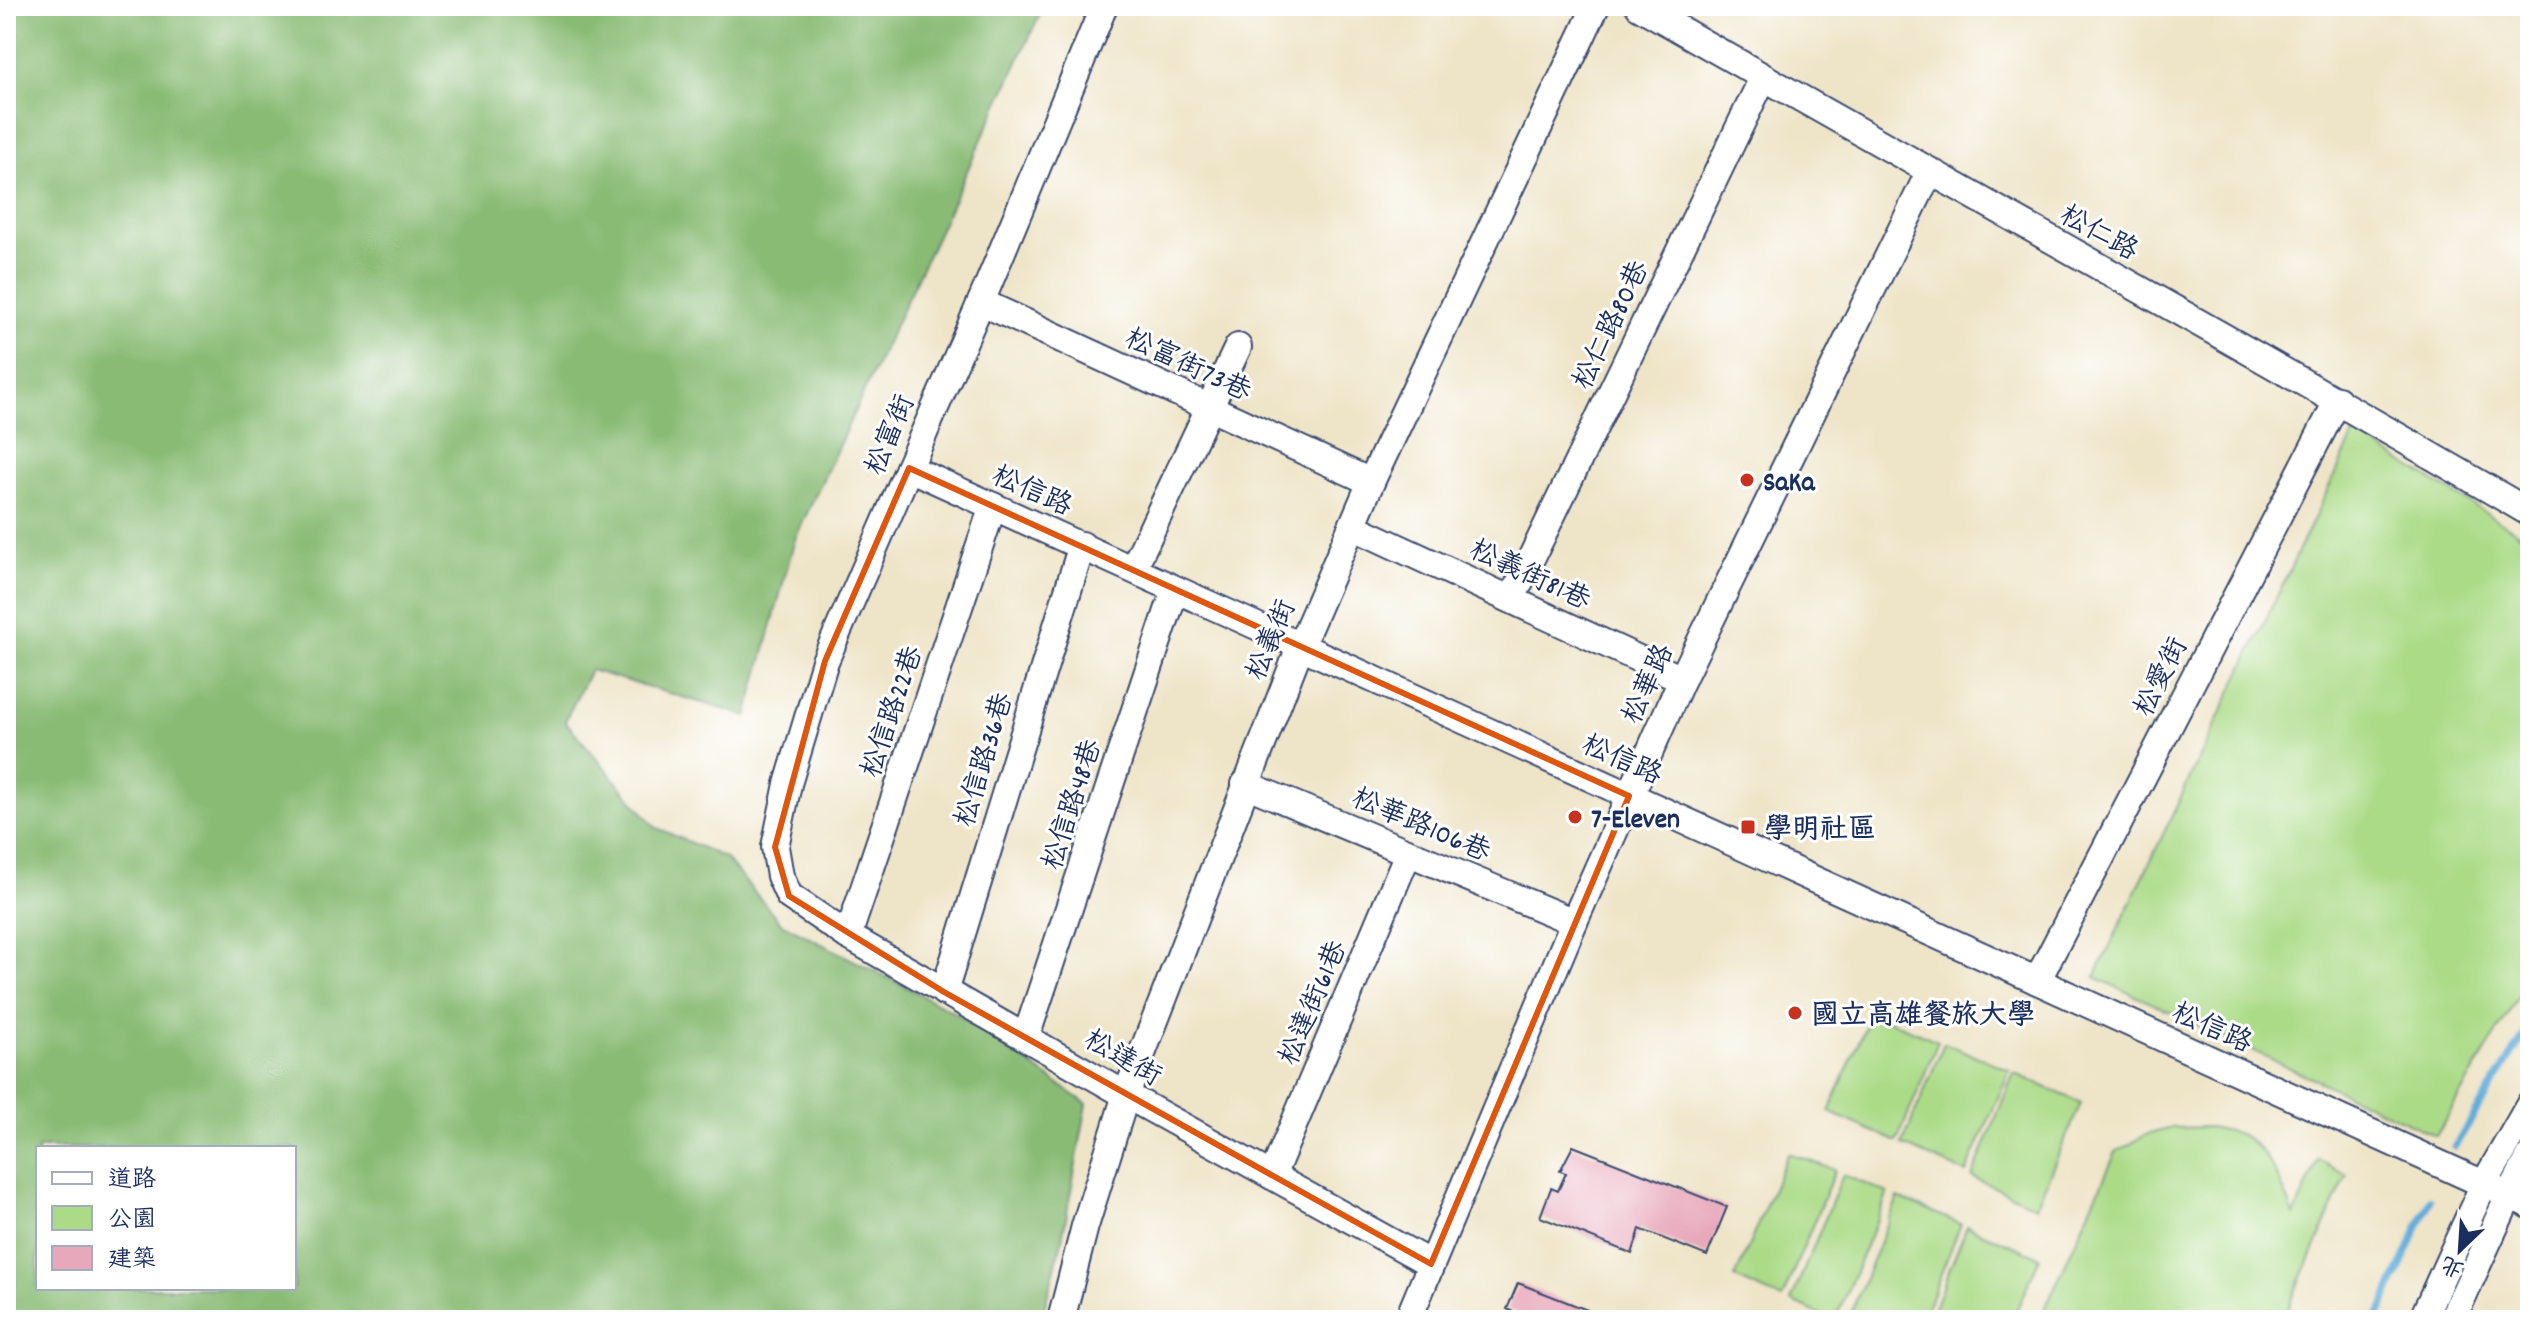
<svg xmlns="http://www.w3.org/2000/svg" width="2536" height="1326" viewBox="0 0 2536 1326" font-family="Dekko,'LXGW WenKai TC',sans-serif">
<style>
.green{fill:#acdb88;stroke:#648573;stroke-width:2}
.forest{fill:#89bb74;stroke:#527569;stroke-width:2;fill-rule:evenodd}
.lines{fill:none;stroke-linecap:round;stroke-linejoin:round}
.stream{stroke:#63addb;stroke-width:7}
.building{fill:#e8a8bc}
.minor-casing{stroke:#3b4a6e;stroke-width:30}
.minor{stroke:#fff;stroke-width:26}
.marked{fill:none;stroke:#de5710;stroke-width:6;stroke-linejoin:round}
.poi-dot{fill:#c8321e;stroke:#fff;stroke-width:3}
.labels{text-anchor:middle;stroke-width:6;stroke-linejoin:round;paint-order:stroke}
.street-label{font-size:28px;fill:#1b2f5e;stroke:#fff}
.poi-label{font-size:28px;font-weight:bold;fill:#1b2f5e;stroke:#fff;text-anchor:start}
</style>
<rect width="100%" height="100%" fill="#fff"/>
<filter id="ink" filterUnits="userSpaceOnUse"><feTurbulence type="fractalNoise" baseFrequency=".0125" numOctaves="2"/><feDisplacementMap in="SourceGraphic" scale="16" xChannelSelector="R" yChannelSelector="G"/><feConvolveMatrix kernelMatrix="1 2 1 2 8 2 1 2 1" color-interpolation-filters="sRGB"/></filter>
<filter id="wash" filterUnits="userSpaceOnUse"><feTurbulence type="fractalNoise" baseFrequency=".006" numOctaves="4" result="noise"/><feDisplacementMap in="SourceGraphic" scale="32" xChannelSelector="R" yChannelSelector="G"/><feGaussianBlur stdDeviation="1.8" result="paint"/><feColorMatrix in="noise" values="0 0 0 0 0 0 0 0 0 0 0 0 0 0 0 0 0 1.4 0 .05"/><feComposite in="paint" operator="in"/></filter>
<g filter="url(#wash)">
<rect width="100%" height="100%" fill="#eee4c7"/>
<g class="green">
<polygon points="2355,433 2530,540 2530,976 2436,1136 2095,977"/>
<polygon points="1871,1013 1938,1041 1897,1142 1829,1112"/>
<polygon points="1944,1043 2010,1070 1966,1173 1902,1145"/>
<polygon points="2014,1073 2081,1103 2036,1206 1972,1177"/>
<path d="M2209,1127C2219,1129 2230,1131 2239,1134C2267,1145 2285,1191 2294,1216L2318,1160L2347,1175L2283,1320H2040L2116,1152L2146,1135L2172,1128Z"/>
<polygon points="1788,1153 1835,1170 1782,1299 1735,1278"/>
<polygon points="1843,1175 1888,1193 1835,1320 1832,1320 1791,1301"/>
<polygon points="1898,1198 1961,1224 1922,1320 1848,1320"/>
<polygon points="1967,1226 2040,1257 2012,1320 1929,1320"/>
</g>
<path class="forest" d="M6,6H1044L795,539L747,716L590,670L565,721L655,827L725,858L781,923L956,1013L1087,1104L1061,1245L1041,1320H6ZM38,1148H294V1288H38Z"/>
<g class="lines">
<g class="stream">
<polyline points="2455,1146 2530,1026"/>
<polyline points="2377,1320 2430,1200"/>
</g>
</g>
<g id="blocks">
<g class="building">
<polygon points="1573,1146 1727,1207 1707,1256 1640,1229 1632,1254 1540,1217 1551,1188 1558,1191 1566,1173 1560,1171"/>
<polygon points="1518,1283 1613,1320 1530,1320 1507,1309"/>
</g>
</g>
</g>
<g filter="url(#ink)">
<use href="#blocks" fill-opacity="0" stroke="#3b4a6e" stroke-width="2"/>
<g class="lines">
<g class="minor-casing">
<g id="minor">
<polyline points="1104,6 981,302 825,661 788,784 775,847 780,876 789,896 848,936 1126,1095 1431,1264"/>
<path d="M1639,6C1935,176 2235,340 2530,513"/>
<polyline points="981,302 1371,482"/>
<polyline points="909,468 2530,1205"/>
<polyline points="1352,526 1682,679"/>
<polyline points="1133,569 1238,347"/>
<polyline points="1512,598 1763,78"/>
<polyline points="1245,784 1574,922"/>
<polyline points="848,936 993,506"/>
<polyline points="2037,981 2338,400"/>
<polyline points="944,992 1082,545"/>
<polyline points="1026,1037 1175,590"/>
<polyline points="1272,1176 1408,853"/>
<polyline points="1061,1320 1085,1226 1126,1095 1300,647 1371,482 1596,6"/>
<polyline points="1408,1320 1574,922 1682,679 1929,173"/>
<polyline points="2422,1320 2484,1184 2530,1104"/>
<polyline points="2452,1320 2509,1196 2530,1157"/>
</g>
</g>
<use href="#minor" class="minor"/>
</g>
</g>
<path class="marked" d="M909,468L1629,796L1431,1264L944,992L789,896L775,847L825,661Z"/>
<g class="poi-dot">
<circle cx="1747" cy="480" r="8"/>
<circle cx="1575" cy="817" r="8"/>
<rect x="1740" y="819" width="16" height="16" rx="4"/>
<circle cx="1795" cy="1013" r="8"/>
</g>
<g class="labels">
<g class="street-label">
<text transform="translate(2100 231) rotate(29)" y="10">松仁路</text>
<text transform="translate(1609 324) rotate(-64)" y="10">松仁路80巷</text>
<text transform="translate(1189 363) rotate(25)" y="10">松富街73巷</text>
<text transform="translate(888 434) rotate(-67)" y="10">松富街</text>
<text transform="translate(1033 489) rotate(24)" y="10">松信路</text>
<text transform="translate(1531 573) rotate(25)" y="10">松義街81巷</text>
<text transform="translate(1269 639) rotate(-67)" y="10">松義街</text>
<text transform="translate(2159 676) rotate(-63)" y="10">松愛街</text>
<text transform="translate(1646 683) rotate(-65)" y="10">松華路</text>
<text transform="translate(890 711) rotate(-71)" y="10">松信路22巷</text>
<text transform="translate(1623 758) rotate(24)" y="10">松信路</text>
<text transform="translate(982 759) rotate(-73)" y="10">松信路36巷</text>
<text transform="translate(1070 804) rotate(-72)" y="10">松信路48巷</text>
<text transform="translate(1422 823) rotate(23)" y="10">松華路106巷</text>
<text transform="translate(1311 1002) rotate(-67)" y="10">松達街61巷</text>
<text transform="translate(2213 1026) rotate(24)" y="10">松信路</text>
<text transform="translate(1124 1056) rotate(30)" y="10">松達街</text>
</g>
<g class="poi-label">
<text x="1763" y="490">SaKa</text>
<text x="1591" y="827">7-Eleven</text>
<text x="1764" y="837">學明社區</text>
<text x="1811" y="1023">國立高雄餐旅大學</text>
</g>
</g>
<rect width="2536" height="1326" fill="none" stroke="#fff" stroke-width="32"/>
<rect x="36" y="1146" width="260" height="144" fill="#ffffff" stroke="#a4acbf" stroke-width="2"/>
<rect x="52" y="1172" width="40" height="12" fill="#ffffff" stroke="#a4acbf" stroke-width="2"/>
<text x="108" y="1186" font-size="24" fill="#1b2f5e">道路</text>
<rect x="52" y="1206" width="40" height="24" fill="#acdb88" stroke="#a4acbf" stroke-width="2"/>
<text x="108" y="1226" font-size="24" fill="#1b2f5e">公園</text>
<rect x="52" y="1246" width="40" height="24" fill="#e8a8bc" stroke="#a4acbf" stroke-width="2"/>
<text x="108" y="1266" font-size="24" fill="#1b2f5e">建築</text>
<g transform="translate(2460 1250) rotate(205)" stroke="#ffffff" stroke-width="6" paint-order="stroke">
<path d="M0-6L14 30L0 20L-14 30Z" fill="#1b2f5e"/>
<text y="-12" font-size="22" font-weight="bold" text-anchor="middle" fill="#1b2f5e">北</text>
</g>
</svg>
